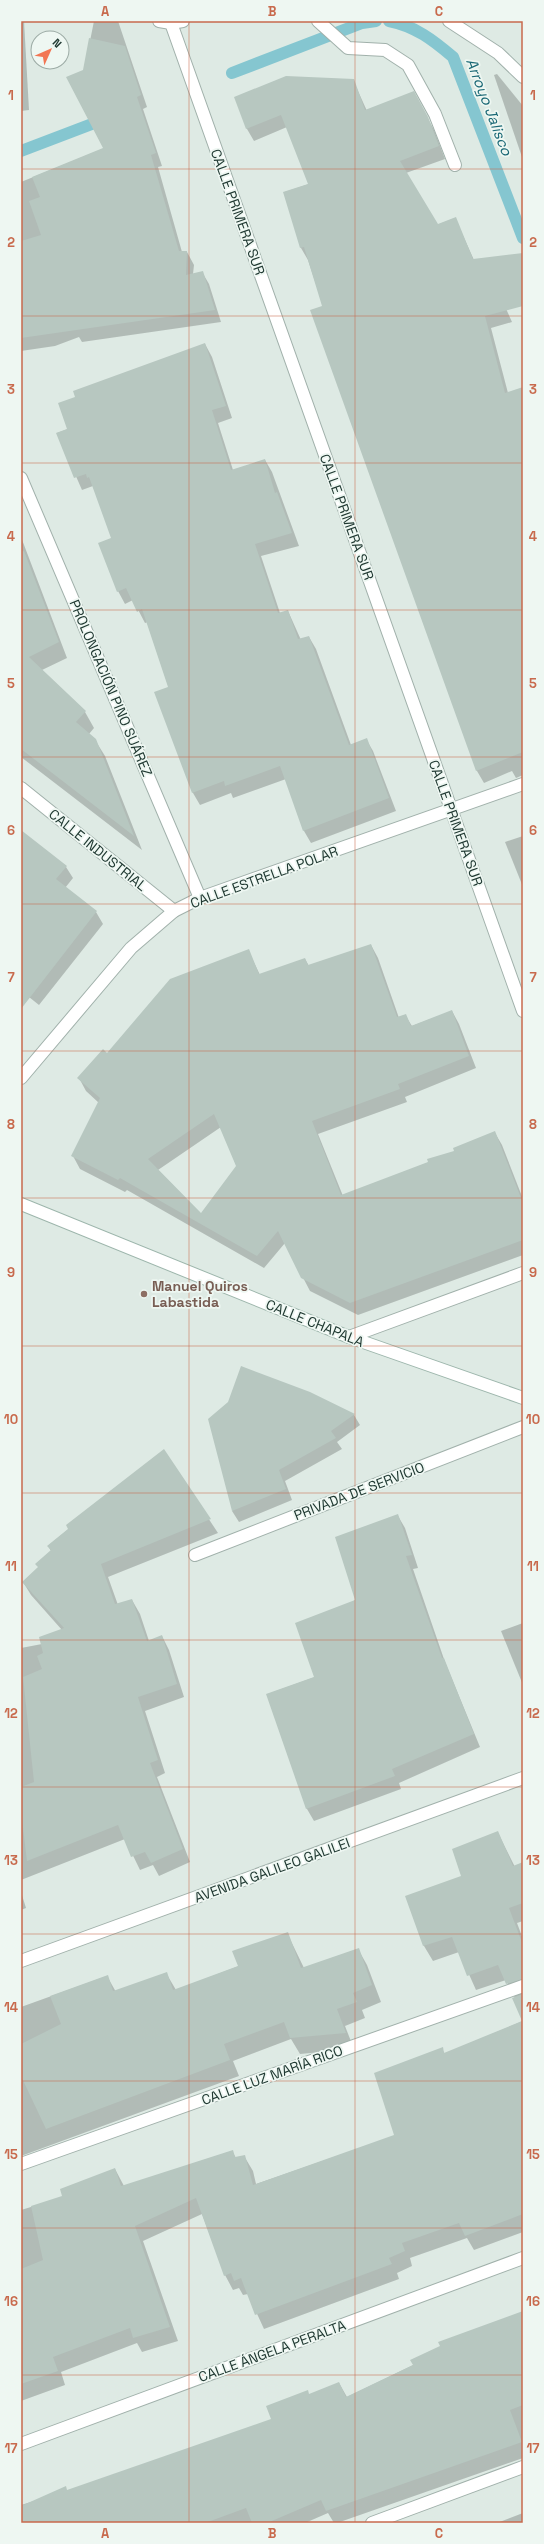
<svg xmlns="http://www.w3.org/2000/svg" width="544" height="2544" viewBox="0 0 544 2544" font-family="'Space Grotesk',sans-serif">
<style>
.shadow{fill:#0003;fill-rule:evenodd}
.lines{fill:none;stroke-linecap:round;stroke-linejoin:round}
.stream{stroke:#85c6d0;stroke-width:12}
.building{fill:#b7c7c0;fill-rule:evenodd}
.street-casing{stroke:#a1b1ab;stroke-width:14}
.secondary-casing{stroke:#9db6ac;stroke-width:14}
.street{stroke:#fff;stroke-width:12}
.secondary{stroke:#fff;stroke-width:12}
.grid{fill:none;stroke:#c86a4d;stroke-width:1;stroke-opacity:0.55}
.education-dot{fill:#8d6e63;stroke:#eef7f2;stroke-width:1.5}
.labels{text-anchor:middle;stroke-width:3.5;stroke-linejoin:round;paint-order:stroke}
.street-label{font-size:14px;fill:#203932;stroke:#eef7f2}
.education-label{font-size:14px;font-weight:bold;fill:#785e54;stroke:#eef7f2;text-anchor:start}
.water-label{font-size:15px;font-style:italic;fill:#1a6875;stroke:#eef7f2}
.neatline{fill:none;stroke:#c86a4d;stroke-width:1.5}
.grid-label{font-size:13px;text-anchor:middle;font-weight:bold;fill:#c86a4d}
</style>
<rect width="100%" height="100%" fill="#deeae4"/>
<g class="shadow">
<polygon points="21,21 24,21 29,110 21,111"/>
<polygon points="94,21 118,21 147,107 143,109 162,166 158,167 182,252 187,252 194,265 193,274 202,272 209,284 221,322 82,342 79,337 55,346 21,351 21,182 105,148 84,71"/>
<polygon points="497,74 523,106 523,160 494,75"/>
<polygon points="353,80 367,111 414,93 434,130 445,159 406,173 437,225 455,218 474,260 489,271 512,322 491,328 508,393 523,388 523,775 516,778 512,771 484,783 477,771 308,260 301,248 285,192 309,184 287,127 254,141 247,129 236,97"/>
<polygon points="205,344 212,357 232,418 218,423 233,470 265,460 272,472 299,546 261,556 280,613 288,611 301,640 309,637 316,649 351,745 366,739 373,751 396,811 311,843 304,831 286,779 233,798 231,793 200,805 193,793 156,693 170,688 148,622 145,623 133,600 125,604 118,591 112,538 93,486 82,490 57,433 68,429 77,397"/>
<polygon points="21,537 67,658 42,670 85,712 94,728 89,734 95,740 105,756 142,850 21,757"/>
<polygon points="21,833 66,867 73,878 65,888 96,912 103,924 39,1005 29,997 21,1008"/>
<polygon points="523,836 523,887 505,842"/>
<path d="M371,945L378,958L399,1018L405,1015L412,1026L452,1011L459,1024L476,1068L405,1097L407,1102L318,1134L343,1196L455,1152L495,1133L502,1145L523,1199V1255L358,1315L310,1291L285,1243L264,1268L127,1190L125,1192L80,1169L73,1156L99,1103L86,1091L79,1078L107,1054L248,950L260,975L305,959L309,966ZM221,1127L237,1167L201,1214L158,1170Z"/>
<polygon points="309,1393 354,1415 360,1425 337,1442 342,1449 285,1481 292,1500 239,1522 232,1511"/>
<polygon points="164,1451 218,1533 108,1577 118,1605 132,1600 140,1614 149,1641 162,1636 169,1650 184,1697 145,1711 165,1773 157,1777 190,1862 159,1876 153,1865 140,1870 125,1839 21,1880 21,1648 42,1644 62,1630 31,1595 23,1582 39,1568 51,1551 48,1546"/>
<polygon points="398,1516 405,1528 418,1568 413,1569 445,1662 480,1747 399,1783 401,1789 314,1821 307,1809 268,1694 315,1677"/>
<polygon points="523,1623 523,1685 501,1631"/>
<polygon points="498,1833 515,1867 523,1865 523,1921 517,1923 523,1939 523,2021 515,1998 506,1980 476,1990 459,1952 433,1961 424,1946 406,1897 463,1877"/>
<polygon points="21,1892 26,1908 21,1910"/>
<polygon points="287,1933 304,1968 358,1949 367,1965 381,2002 362,2010 365,2018 345,2026 354,2049 300,2054 291,2039 233,2061 239,2076 21,2156 21,2007 107,1976 116,1992 166,1973 176,1990 239,1966"/>
<polygon points="523,2021 523,2232 474,2250 467,2238 410,2258 412,2266 397,2273 399,2279 264,2329 248,2294 243,2295 239,2288 233,2290 225,2275 202,2214 143,2241 178,2341 142,2352 137,2343 61,2372 65,2385 21,2401 21,2210 64,2197 115,2169 124,2186 232,2151 236,2158 244,2156 253,2171 256,2184 395,2136 442,2049 445,2054"/>
<polygon points="523,2312 523,2458 337,2523 334,2523 328,2513 305,2523 21,2523 21,2505 67,2491 272,2420 309,2395 339,2383 347,2397"/>
<polygon points="523,2513 523,2523 497,2523"/>
</g>
<g class="lines">
<g class="stream">
<path d="M389,21C415,26 433,40 453,57L523,238"/>
<polyline points="232,73 362,23 376,21"/>
<polyline points="21,151 105,119"/>
</g>
</g>
<g class="building">
<polygon points="89,38 125,46 141,95 137,97 156,153 151,155 179,251 187,251 186,275 203,271 215,310 21,338 21,241 41,235 29,201 40,197 32,177 103,148 66,77 83,70"/>
<polygon points="286,76 354,79 365,110 414,91 428,117 439,146 400,161 438,224 456,217 473,259 523,253 523,306 485,316 505,393 523,387 523,752 476,771 310,310 322,306 304,247 300,248 283,192 308,184 281,115 246,129 234,97"/>
<polygon points="205,343 226,406 212,410 231,470 265,459 275,493 277,492 292,533 255,544 278,613 288,610 298,639 309,636 349,745 367,738 389,798 303,831 280,766 225,786 224,781 192,793 154,692 168,687 142,609 137,612 126,588 117,592 98,543 111,538 89,477 87,478 86,474 74,478 56,433 67,429 58,403 75,397 73,391"/>
<polygon points="24,551 59,642 29,657 86,711 76,722 96,739 134,836 21,749 21,552"/>
<polygon points="21,830 67,866 56,879 97,911 21,1009"/>
<path d="M371,944L397,1017L406,1014L411,1026L452,1010L469,1056L398,1084L400,1089L312,1121L341,1195L428,1162L427,1159L454,1151L453,1148L495,1131L523,1203V1240L350,1303L301,1278L278,1231L257,1256L120,1178L118,1180L71,1156L100,1098L77,1078L103,1049L107,1053L170,979L249,949L259,974L305,958L308,965ZM214,1114L236,1166L201,1213L148,1159Z"/>
<polygon points="241,1366 310,1392 355,1414 331,1431 336,1438 279,1470 286,1489 232,1511 208,1419 228,1402"/>
<polygon points="164,1449 211,1519 101,1564 115,1604 132,1599 147,1641 162,1635 177,1684 138,1697 158,1760 150,1763 183,1849 151,1863 145,1852 131,1857 118,1825 27,1861 21,1812 21,1787 34,1782 23,1677 42,1669 37,1656 43,1653 39,1637 64,1628 22,1582 38,1567 35,1564 51,1550 47,1546 68,1529 66,1525"/>
<polygon points="398,1514 412,1555 406,1556 442,1658 444,1658 474,1734 392,1769 395,1776 306,1809 266,1694 314,1677 295,1623 355,1600 335,1537"/>
<polygon points="498,1831 513,1866 523,1862 523,1903 509,1908 523,1945 523,1979 506,1984 498,1965 467,1976 452,1937 423,1946 405,1896 461,1876 452,1849"/>
<polygon points="288,1932 301,1968 359,1948 372,1985 353,1993 357,2002 337,2009 346,2033 290,2038 284,2022 224,2044 230,2060 46,2129 21,2076 21,2044 61,2024 50,1996 108,1975 113,1991 167,1972 173,1990 238,1966 232,1951"/>
<polygon points="523,1994 523,2214 465,2236 459,2223 402,2243 405,2251 389,2258 392,2264 255,2315 241,2278 234,2281 231,2273 224,2276 196,2198 135,2226 170,2327 133,2338 130,2328 53,2357 58,2371 21,2384 21,2269 43,2260 31,2206 62,2196 60,2189 115,2168 121,2186 233,2150 235,2157 245,2155 253,2185 394,2135 374,2073 443,2047 444,2053 522,2021 512,1998"/>
<polygon points="523,2311 523,2405 510,2410 522,2442 326,2511 321,2500 267,2523 252,2523 246,2508 205,2523 21,2523 21,2506 66,2486 67,2490 271,2419 266,2406 308,2390 309,2394 339,2382 346,2397 413,2365 410,2360 440,2346 438,2342"/>
</g>
<g class="lines">
<g class="street-casing">
<g id="street">
<polyline points="159,21 171,23 183,21"/>
<polyline points="318,21 348,48 385,50 408,65 435,114 455,165"/>
<polyline points="449,21 498,53 523,77"/>
<polyline points="171,23 523,1011"/>
<polyline points="21,478 200,898"/>
<polyline points="21,788 174,911"/>
<polyline points="21,1078 131,948 174,911 200,898 523,784"/>
<polyline points="349,1337 523,1273"/>
<polyline points="195,1555 523,1427"/>
<polyline points="21,1961 523,1778"/>
<polyline points="21,2164 523,1986"/>
<polyline points="21,2444 523,2258"/>
<polyline points="372,2523 523,2467"/>
</g>
</g>
<g class="secondary-casing">
<polyline id="secondary" points="21,1204 349,1337 523,1398"/>
</g>
<use href="#street" class="street"/>
<use href="#secondary" class="secondary"/>
</g>
<path class="grid" d="M189,21V2523M355,21V2523M21,169H523M21,316H523M21,463H523M21,610H523M21,757H523M21,904H523M21,1051H523M21,1198H523M21,1346H523M21,1493H523M21,1640H523M21,1787H523M21,1934H523M21,2081H523M21,2228H523M21,2375H523"/>
<circle class="education-dot" cx="144" cy="1294" r="4"/>
<g class="labels">
<g class="street-label">
<text transform="translate(238 212) rotate(70)" y="5">CALLE PRIMERA SUR</text>
<text transform="translate(347 517) rotate(70)" y="5">CALLE PRIMERA SUR</text>
<text transform="translate(111 688) rotate(67)" y="5">PROLONGACIÓN PINO SUÁREZ</text>
<text transform="translate(456 823) rotate(70)" y="5">CALLE PRIMERA SUR</text>
<text transform="translate(98 850) rotate(39)" y="5">CALLE INDUSTRIAL</text>
<text transform="translate(264 877) rotate(-20)" y="5">CALLE ESTRELLA POLAR</text>
<text transform="translate(315 1323) rotate(22)" y="5">CALLE CHAPALA</text>
<text transform="translate(359 1491) rotate(-21)" y="5">PRIVADA DE SERVICIO</text>
<text transform="translate(272 1870) rotate(-20)" y="5">AVENIDA GALILEO GALILEI</text>
<text transform="translate(272 2075) rotate(-20)" y="5">CALLE LUZ MARÍA RICO</text>
<text transform="translate(272 2351) rotate(-20)" y="5">CALLE ÁNGELA PERALTA</text>
</g>
<g class="education-label">
<text x="152" y="1291">Manuel Quiros<tspan x="152" dy="16">Labastida</tspan></text>
</g>
<g class="water-label">
<text transform="translate(489 107) rotate(69)" y="5">Arroyo Jalisco</text>
</g>
</g>
<rect width="544" height="2544" fill="none" stroke="#eef7f2" stroke-width="44"/>
<g transform="translate(50 50) rotate(45)"><circle r="19" fill="#eef7f2" stroke="#9caba5"/>
<path d="M0-3L7 15L0 10L-7 15Z" fill="#f27654"/>
<text y="-6" font-size="11" font-weight="bold" text-anchor="middle" fill="#203932">N</text>
</g>
<rect x="22" y="22" width="500" height="2500" class="neatline"/>
<g class="grid-label">
<text x="105" y="16">A</text>
<text x="272" y="16">B</text>
<text x="439" y="16">C</text>
<text x="11" y="100">1</text>
<text x="533" y="100">1</text>
<text x="11" y="247">2</text>
<text x="533" y="247">2</text>
<text x="11" y="394">3</text>
<text x="533" y="394">3</text>
<text x="11" y="541">4</text>
<text x="533" y="541">4</text>
<text x="11" y="688">5</text>
<text x="533" y="688">5</text>
<text x="11" y="835">6</text>
<text x="533" y="835">6</text>
<text x="11" y="982">7</text>
<text x="533" y="982">7</text>
<text x="11" y="1129">8</text>
<text x="533" y="1129">8</text>
<text x="11" y="1277">9</text>
<text x="533" y="1277">9</text>
<text x="11" y="1424">10</text>
<text x="533" y="1424">10</text>
<text x="11" y="1571">11</text>
<text x="533" y="1571">11</text>
<text x="11" y="1718">12</text>
<text x="533" y="1718">12</text>
<text x="11" y="1865">13</text>
<text x="533" y="1865">13</text>
<text x="11" y="2012">14</text>
<text x="533" y="2012">14</text>
<text x="11" y="2159">15</text>
<text x="533" y="2159">15</text>
<text x="11" y="2306">16</text>
<text x="533" y="2306">16</text>
<text x="11" y="2453">17</text>
<text x="533" y="2453">17</text>
<text x="105" y="2538">A</text>
<text x="272" y="2538">B</text>
<text x="439" y="2538">C</text>
</g>
</svg>
